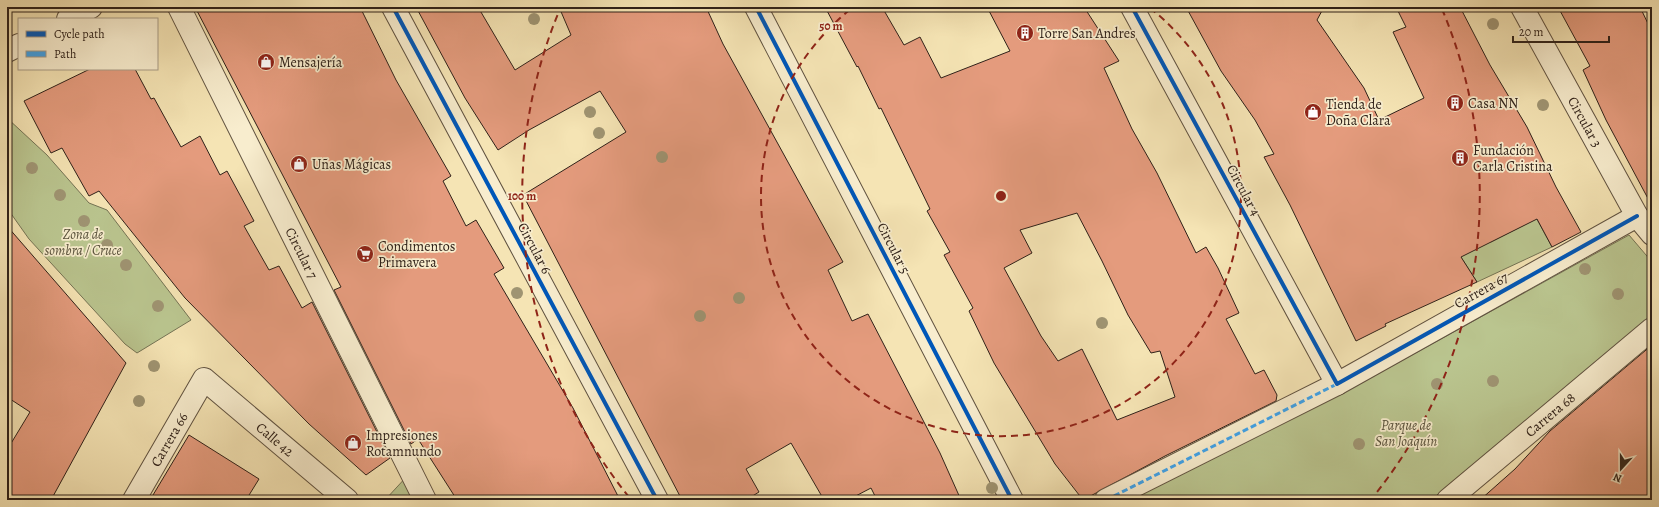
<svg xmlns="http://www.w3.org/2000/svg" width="1659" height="507" viewBox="0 0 1659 507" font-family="Alegreya,serif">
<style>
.green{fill:#bac58f;stroke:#747354}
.building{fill:#e49b7d;stroke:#2f2119;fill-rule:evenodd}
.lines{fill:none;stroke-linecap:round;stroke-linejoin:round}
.street-casing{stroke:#605240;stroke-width:24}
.street{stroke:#f8edce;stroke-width:22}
.quiet{stroke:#3ea2ea;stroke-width:3;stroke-dasharray:6 3;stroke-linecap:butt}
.cycleway-casing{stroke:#f8edce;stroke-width:6}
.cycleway{stroke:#0057b8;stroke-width:4}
.tree{fill:#9f9472}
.ring{fill:none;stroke:#8f2418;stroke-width:2;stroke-dasharray:7 5}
.labels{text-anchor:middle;stroke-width:3.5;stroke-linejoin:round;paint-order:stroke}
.poi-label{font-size:14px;fill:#2f2119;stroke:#f8edce;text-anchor:start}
.street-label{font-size:14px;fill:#2f2119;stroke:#f8edce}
.park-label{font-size:14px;font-style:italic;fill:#59523c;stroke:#f8edce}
.centre{fill:#8f2418;stroke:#f8edce;stroke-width:2}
.ring-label{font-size:12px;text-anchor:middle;font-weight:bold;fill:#8f2418;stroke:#f8edce;stroke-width:3.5;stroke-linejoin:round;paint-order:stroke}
</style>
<rect width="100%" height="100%" fill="#f5e4b4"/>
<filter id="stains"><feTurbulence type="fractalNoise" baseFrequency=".005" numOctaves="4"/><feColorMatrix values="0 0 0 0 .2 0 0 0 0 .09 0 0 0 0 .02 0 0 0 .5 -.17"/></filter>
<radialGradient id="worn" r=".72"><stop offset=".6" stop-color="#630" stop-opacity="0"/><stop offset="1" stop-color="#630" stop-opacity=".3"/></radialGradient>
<g class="green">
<polygon points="7,118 47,155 89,203 107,210 191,320 137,353 125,344 29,239 7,208"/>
<polygon points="1527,201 1552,247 1477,282 1450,240 1491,242 1524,225"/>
<polygon points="1629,235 1652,262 1652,318 1431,500 1127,500 1343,393"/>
<polygon points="409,474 422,500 385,500"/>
</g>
<g class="building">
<polygon points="195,7 360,7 396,80 451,176 443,181 466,226 476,220 504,268 494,274 573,408 620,500 457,500 418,439 411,444 334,290 341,287"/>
<polygon points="416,7 478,7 515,70 571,35 559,7 706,7 723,44 843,262 828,270 852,321 868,314 940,453 961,500 877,500 871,488 848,500 824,500 791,443 746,469 759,492 746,500 682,500 523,195 626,132 600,91 529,130 498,150 465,98"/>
<path d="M825,7H882L904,45L920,37L941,78L1010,51L987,7H1084L1119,61L1104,68L1132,129L1157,173L1196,253L1206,247L1218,268L1239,313L1226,319L1255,374L1264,370L1277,395L1276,401L1165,456L1083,500L1055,464L994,363L969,311L973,308L944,255L950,252L927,211L930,209L881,108L879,109L858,66L857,67ZM1077,213L1102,261L1128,315L1151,353L1160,351L1175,397L1117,420L1082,349L1058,361L1041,336L1004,268L1032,253L1020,230Z"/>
<polygon points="1186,7 1324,7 1317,20 1364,88 1379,120 1424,98 1393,32 1406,27 1396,7 1460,7 1490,65 1527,127 1556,187 1581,232 1552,247 1537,219 1461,257 1477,282 1385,324 1386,326 1356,341 1290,205 1264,157 1274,154 1255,120 1221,71"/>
<polygon points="1558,7 1640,7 1652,32 1652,206 1606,120 1583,70 1590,66"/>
<polygon points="90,69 135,69 151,99 154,98 181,147 200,136 220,175 227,171 254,221 244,226 269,270 279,266 302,308 312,302 390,458 366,475 309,424 185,298 99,191 89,196 62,148 51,153 24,101"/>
<polygon points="7,226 126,363 51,500 7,500 7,450 30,412 7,397"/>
<polygon points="1652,345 1652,500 1480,500 1515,469 1550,431"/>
<polygon points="189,435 259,479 246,500 150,500"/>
</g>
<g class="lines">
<g class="street-casing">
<g id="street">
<path id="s1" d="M179,7L425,500"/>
<polyline points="393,7 657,500"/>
<polyline points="756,7 1012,500"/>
<polyline points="1132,7 1337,384"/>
<path id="s2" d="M1522,7L1637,216L1652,234"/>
<polyline points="68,19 91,7"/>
<polyline points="7,51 19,45"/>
<path id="s3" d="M134,500L204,379L347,500"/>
<polyline points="1106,500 1337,384 1637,216"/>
<path id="s4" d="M1448,500L1652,329"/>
</g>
</g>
<use href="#street" class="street"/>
<polyline class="quiet" points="1106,500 1337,384"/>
<g class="cycleway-casing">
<g id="cycleway">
<polyline points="393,7 657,500"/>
<polyline points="756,7 1012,500"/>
<polyline points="1132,7 1337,384 1637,216"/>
</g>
</g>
<use href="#cycleway" class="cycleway"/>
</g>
<g class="tree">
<circle cx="534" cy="19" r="6"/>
<circle cx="1493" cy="24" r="6"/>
<circle cx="1543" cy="105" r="6"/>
<circle cx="590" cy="112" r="6"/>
<circle cx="599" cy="133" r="6"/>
<circle cx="662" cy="157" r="6"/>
<circle cx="32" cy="168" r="6"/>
<circle cx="60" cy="195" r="6"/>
<circle cx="84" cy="221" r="6"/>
<circle cx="107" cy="245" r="6"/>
<circle cx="126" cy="265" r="6"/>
<circle cx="1585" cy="269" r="6"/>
<circle cx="517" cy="293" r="6"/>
<circle cx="1618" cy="294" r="6"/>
<circle cx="739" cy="298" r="6"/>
<circle cx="158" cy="306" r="6"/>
<circle cx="700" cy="316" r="6"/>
<circle cx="1102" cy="323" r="6"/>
<circle cx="154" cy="366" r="6"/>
<circle cx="1493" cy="381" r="6"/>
<circle cx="1437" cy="384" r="6"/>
<circle cx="139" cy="401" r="6"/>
<circle cx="1359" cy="444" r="6"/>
<circle cx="992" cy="488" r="6"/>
</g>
<g class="ring">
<path d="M1150 8A240 240 0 1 1 852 8"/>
<path d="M629 497A479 479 0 0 1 560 9M1442 9A479 479 0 0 1 1373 497"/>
</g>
<defs>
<g id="building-disc" transform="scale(0.9)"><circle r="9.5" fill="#8f2418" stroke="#f8edce"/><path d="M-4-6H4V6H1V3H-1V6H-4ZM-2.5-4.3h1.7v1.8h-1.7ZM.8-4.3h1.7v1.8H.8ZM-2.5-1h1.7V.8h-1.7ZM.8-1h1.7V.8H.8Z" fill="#fff"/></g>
<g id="shop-disc" transform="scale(0.9)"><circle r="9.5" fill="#8f2418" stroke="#f8edce"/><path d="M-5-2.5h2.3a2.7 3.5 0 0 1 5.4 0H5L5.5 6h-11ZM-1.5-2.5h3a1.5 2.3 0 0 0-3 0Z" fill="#fff"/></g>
<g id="supermarket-disc" transform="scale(0.9)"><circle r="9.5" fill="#8f2418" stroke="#f8edce"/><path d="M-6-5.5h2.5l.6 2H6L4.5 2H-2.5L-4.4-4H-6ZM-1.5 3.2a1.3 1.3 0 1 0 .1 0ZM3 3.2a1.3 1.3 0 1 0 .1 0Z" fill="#fff"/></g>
</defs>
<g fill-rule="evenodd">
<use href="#building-disc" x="1025" y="33"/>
<use href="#shop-disc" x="266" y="62"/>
<use href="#building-disc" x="1455" y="103"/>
<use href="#shop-disc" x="1313" y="112"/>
<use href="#building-disc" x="1460" y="158"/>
<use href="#shop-disc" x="299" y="164"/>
<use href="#supermarket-disc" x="365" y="254"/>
<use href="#shop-disc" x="353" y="443"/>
</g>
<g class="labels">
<g class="poi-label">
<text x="1038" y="38">Torre San Andres</text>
<text x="279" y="67">Mensajería</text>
<text x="1468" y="108">Casa NN</text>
<text x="1326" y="109">Tienda de<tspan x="1326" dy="16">Doña Clara</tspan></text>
<text x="1473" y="155">Fundación<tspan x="1473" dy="16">Carla Cristina</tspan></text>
<text x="312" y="169">Uñas Mágicas</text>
<text x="378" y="251">Condimentos<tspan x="378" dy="16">Primavera</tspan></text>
<text x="366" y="440">Impresiones<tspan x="366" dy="16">Rotamnundo</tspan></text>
</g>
<g class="street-label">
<text dy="5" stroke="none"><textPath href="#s2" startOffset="131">Circular 3</textPath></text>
<text transform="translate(1244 190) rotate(62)" y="5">Circular 4</text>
<text transform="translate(535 248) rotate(62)" y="5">Circular 6</text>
<text transform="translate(894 248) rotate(63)" y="5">Circular 5</text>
<text dy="5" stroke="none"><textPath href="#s1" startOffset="275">Circular 7</textPath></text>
<text transform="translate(1481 290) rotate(-29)" y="5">Carrera 67</text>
<text dy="5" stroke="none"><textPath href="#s4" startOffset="133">Carrera 68</textPath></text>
<text dy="5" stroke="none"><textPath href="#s3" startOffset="70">Carrera 66</textPath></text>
<text dy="5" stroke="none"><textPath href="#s3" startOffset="233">Calle 42</textPath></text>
</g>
<g class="park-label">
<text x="83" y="239">Zona de<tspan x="83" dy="16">sombra / Cruce</tspan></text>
<text x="1406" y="430">Parque de<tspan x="1406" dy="16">San Joaquín</tspan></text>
</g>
</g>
<circle cx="1001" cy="196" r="6" class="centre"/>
<g class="ring-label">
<text x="831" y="30">50 m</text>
<text x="522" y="200">100 m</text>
</g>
<rect width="1659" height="507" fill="none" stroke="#f5e4b4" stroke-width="24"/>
<rect x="8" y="8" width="1643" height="491" fill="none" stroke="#2f2119" stroke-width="2"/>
<rect x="12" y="12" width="1635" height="483" fill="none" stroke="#2f2119"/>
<rect x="18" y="18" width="140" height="52" fill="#f8edce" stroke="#a89b86"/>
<rect x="26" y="31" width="20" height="6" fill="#0057b8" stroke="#a89b86"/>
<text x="54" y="38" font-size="12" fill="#2f2119">Cycle path</text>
<rect x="26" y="51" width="20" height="6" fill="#3ea2ea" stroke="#a89b86"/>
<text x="54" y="58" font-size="12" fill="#2f2119">Path</text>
<g transform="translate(1621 469) rotate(201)" stroke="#f8edce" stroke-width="3" paint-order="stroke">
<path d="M0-3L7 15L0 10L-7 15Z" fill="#2f2119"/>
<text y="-6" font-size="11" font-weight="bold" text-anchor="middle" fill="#2f2119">N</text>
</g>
<path d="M1513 36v6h96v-6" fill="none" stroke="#2f2119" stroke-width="2"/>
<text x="1519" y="36" font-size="12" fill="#2f2119" stroke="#f8edce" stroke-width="3" paint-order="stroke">20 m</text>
<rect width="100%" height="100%" filter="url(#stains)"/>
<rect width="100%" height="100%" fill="url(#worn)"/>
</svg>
